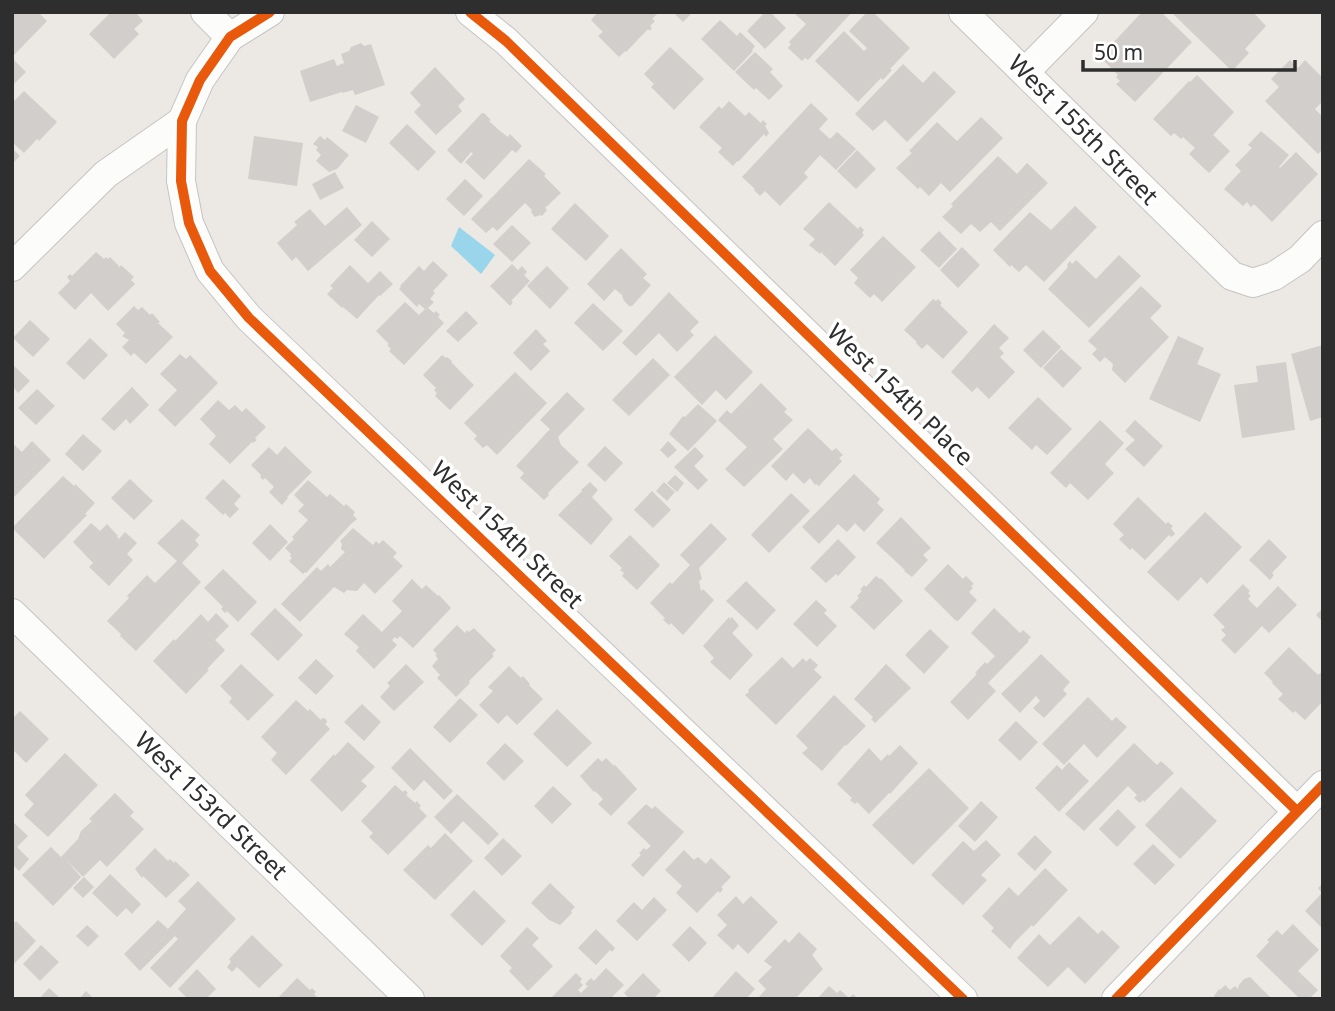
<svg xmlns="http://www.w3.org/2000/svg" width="1335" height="1011" viewBox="0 0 1335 1011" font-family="'Noto Sans',sans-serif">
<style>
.water{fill:#99d6ec}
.building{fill:#d1cecb}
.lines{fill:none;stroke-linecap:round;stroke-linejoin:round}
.minor-casing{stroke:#c5c4c5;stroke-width:30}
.minor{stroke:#fcfcfb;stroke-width:28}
.cycleway-casing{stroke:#fff;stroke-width:15}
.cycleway{stroke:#e8590c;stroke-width:10}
.labels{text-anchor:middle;stroke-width:7;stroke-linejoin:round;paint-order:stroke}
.street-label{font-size:24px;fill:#2e2e2e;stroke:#fff}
</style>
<rect width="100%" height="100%" fill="#ece8e4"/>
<polygon class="water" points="459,227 495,255 481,274 451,246"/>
<g class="building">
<polygon points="12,12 38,12 47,21 12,57"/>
<polygon points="111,12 135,12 143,21 134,29 139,34 114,59 89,34"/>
<polygon points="598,12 659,12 652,19 655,21 650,26 652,28 650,31 648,29 626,52 625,51 619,57 598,36 603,32 591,20"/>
<polygon points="673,12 693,12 683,22"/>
<polygon points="765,12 770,12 786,28 765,49 747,31"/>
<polygon points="793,12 852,12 808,60 805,58 802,61 788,48 791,44 789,42 806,24"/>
<polygon points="867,12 873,12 910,48 890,69 892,70 883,80 881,78 858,102 815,61 844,31 864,51 867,48 849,31"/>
<polygon points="1142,12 1161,12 1192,42 1135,102 1116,84 1120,81 1116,77 1118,75 1100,57"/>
<polygon points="1171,12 1253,12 1266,26 1245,49 1249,53 1232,71"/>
<polygon points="720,20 737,36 740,32 755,46 752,50 753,51 734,71 701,39"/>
<polygon points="361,43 364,46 371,44 385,85 355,95 353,90 343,93 342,92 310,102 300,71 334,59 337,66 344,63 341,54 349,51 351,47"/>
<polygon points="670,47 704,79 674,110 651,87 654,84 644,74"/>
<polygon points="755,52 773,69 770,72 783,86 769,100 756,88 754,90 735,72"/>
<polygon points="12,58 26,72 12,86"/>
<polygon points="1290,60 1298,68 1305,60 1323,78 1323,101 1315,109 1323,117 1323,149 1318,154 1265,101 1279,87 1271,79"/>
<polygon points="903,64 923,83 934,71 956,92 907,142 885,120 873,131 855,114"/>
<polygon points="435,67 465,99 458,106 462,111 436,135 414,112 421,105 410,93"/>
<polygon points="1197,75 1234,112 1213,135 1230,151 1209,173 1189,154 1195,148 1183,137 1181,139 1174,133 1171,136 1153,119 1189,81 1190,82"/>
<polygon points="24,91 57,122 39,141 37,139 24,153 12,142 12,103"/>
<polygon points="729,101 745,116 749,112 761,123 763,120 767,124 765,126 769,133 766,137 764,134 738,162 737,161 733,166 718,152 722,148 699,127 719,106 722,109"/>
<polygon points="811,103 828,119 819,129 830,139 837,132 856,149 836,170 820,155 804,173 808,177 780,206 765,191 760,196 754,190 755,189 742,177"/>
<polygon points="356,105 379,117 366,143 342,131"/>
<polygon points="482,113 484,113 491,120 489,121 500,131 508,137 510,134 522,146 516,153 512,150 484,180 465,162 473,154 471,152 461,164 447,150"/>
<polygon points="981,117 1003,138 950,192 941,183 929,196 920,187 918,189 896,168 912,153 909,151 937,122 957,141"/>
<polygon points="407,124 436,152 418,171 389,143"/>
<polygon points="1261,131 1289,155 1279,167 1280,168 1296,152 1318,174 1272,222 1254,204 1251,207 1247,202 1243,206 1224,189 1241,171 1235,165 1252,148 1248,145"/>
<polygon points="254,136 303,143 297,186 248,179"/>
<polygon points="320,136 325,140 327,137 349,155 337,169 329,172 316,161 321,155 316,150 318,147 313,144"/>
<polygon points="12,148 20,156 12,164"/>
<polygon points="857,150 876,169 856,189 837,171"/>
<polygon points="998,156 1017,174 1027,163 1048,183 1000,231 991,222 980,232 971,224 961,234 942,217 953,206 951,204"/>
<polygon points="529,159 546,174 544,176 561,193 545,208 547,210 542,216 540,215 535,217 531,212 532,210 525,203 497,231 493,227 486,233 471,219"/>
<polygon points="335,172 344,188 320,200 312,184"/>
<polygon points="465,179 483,196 464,216 446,199"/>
<polygon points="829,202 858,229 860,226 864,230 862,233 864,235 835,266 821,252 820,254 809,245 815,239 803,229"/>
<polygon points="575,203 609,236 586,261 551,229"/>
<polygon points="1075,206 1097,227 1044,282 1026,265 1019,272 1011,265 1010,267 993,250 1030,212 1051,230"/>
<polygon points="347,207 362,225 308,271 296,257 292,261 277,243 297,225 294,222 310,209 325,226"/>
<polygon points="372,221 390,239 372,257 354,240"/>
<polygon points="512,225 531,243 512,262 493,244"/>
<polygon points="939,231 957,249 939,268 920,250"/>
<polygon points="883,236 916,267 882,302 874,294 870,298 854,283 858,278 850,270"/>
<polygon points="962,247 980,265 958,288 940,270"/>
<polygon points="621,248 647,274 643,278 651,285 632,306 629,306 625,302 622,297 623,296 615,289 604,301 587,284"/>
<polygon points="96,252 104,259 106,257 108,259 110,257 119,266 119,268 121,265 134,277 131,280 135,284 108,311 91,293 75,310 58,293 70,281 67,277 70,274 72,276"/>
<polygon points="1119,255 1141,276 1089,328 1048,289 1068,267 1067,265 1070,261 1072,264 1076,260 1096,279"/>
<polygon points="433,261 448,275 433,291 435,293 430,299 434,302 428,308 434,313 436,311 440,315 438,317 444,323 404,365 389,351 391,349 387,345 389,344 376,331 405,302 419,315 425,309 419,304 417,307 399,289 401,287 400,286 419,266 424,271"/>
<polygon points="512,264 518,270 522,266 527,272 524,275 530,281 511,301 513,302 510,306 490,286"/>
<polygon points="350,265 368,283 380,271 393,284 380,296 379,295 357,319 343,307 342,308 327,294 333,288 330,286"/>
<polygon points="547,266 569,288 550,309 527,286"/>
<polygon points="1141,286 1162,306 1150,318 1169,337 1125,383 1112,370 1113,364 1105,357 1100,362 1092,354 1097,349 1088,341"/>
<polygon points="669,292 699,322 690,331 694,335 677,352 659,333 636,356 622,343"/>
<polygon points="933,299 936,301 938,299 942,303 940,305 968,332 943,359 927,344 922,349 916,343 917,342 904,330"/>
<polygon points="593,303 623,331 603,351 574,323"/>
<polygon points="134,306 138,310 142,307 150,315 152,313 160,322 158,323 173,337 146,364 134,353 131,356 122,347 129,340 122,336 125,333 116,324"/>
<polygon points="466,311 478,323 458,342 446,331"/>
<polygon points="30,320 50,339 33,357 13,338"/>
<polygon points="994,324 1009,338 999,348 1004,353 1000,357 1015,372 989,399 977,387 972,392 951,372"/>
<polygon points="536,329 547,341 543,344 550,351 531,371 513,353"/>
<polygon points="1043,330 1061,347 1041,368 1023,350"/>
<polygon points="715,335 753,372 726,400 716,390 702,405 674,377"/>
<polygon points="1178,336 1204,348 1197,364 1221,374 1200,422 1149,399"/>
<polygon points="90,338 108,355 84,380 66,363"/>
<polygon points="1323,345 1323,417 1310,421 1291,354"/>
<polygon points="1061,349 1082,368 1063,388 1043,368"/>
<polygon points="180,354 186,359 190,355 218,383 175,427 158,410 177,390 160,374"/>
<polygon points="442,355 446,358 447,357 452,361 451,362 474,385 450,410 435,396 437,393 434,390 436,388 423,375"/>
<polygon points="653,358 670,375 629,416 612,400"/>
<polygon points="1286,362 1295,430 1242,438 1234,385 1258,382 1256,366"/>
<polygon points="12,364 30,381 18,393 12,386"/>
<polygon points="515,372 547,403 497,455 487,445 483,448 474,439 477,436 464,423"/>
<polygon points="761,383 787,409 784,412 793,420 773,439 783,449 744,487 725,469 747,447 718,420 727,410 731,414"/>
<polygon points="132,387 149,405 130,424 126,419 114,431 101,419"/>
<polygon points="37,389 55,406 36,425 18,408"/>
<polygon points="567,392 585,409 558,437 561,445 579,462 548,493 549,495 544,500 520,478 524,473 516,466 550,429 540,420"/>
<polygon points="1038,397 1072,429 1047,455 1036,445 1032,450 1008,428"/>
<polygon points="218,400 229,410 235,405 242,412 246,408 266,427 255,438 257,440 253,443 252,442 230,464 209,444 216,436 200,419"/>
<polygon points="698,404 717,421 688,451 669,434 683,416 685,417"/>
<polygon points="1100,420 1124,443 1105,464 1114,473 1088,500 1070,483 1066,488 1050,473"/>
<polygon points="1135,420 1163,446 1144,467 1125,449 1135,440 1125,431"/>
<polygon points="808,428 832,451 836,448 843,455 839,458 842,461 819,486 816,484 815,485 810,478 804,484 793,473 786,481 771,466"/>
<polygon points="83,434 102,451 83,471 65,454"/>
<polygon points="32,441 51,460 12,499 12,443 22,452"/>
<polygon points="668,441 677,450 668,458 660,450"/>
<polygon points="285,446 312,472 287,497 288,498 282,505 269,492 274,487 265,478 263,480 260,477 261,475 251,465 269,447 277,455"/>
<polygon points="605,446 623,463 605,482 587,465"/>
<polygon points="695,447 704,456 694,466 708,480 698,490 674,467"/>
<polygon points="854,474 880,499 877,503 884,510 864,532 855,523 847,532 838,524 819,544 802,527"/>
<polygon points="675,475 684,483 677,492 667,483"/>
<polygon points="63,476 74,486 75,484 95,503 85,514 87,515 44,559 12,528"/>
<polygon points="130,479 153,501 134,520 111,498"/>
<polygon points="223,479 241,496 234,504 239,509 230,518 225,513 223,515 205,498"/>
<polygon points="308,480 327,497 330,494 344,506 346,504 355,512 353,515 357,519 351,524 306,573 305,572 303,574 289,561 292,558 290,556 291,554 285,548 294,539 292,537 308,520 298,511 304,505 294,495"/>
<polygon points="590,482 598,490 592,497 613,519 591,545 558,515 582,491 581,490"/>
<polygon points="664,482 675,492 667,501 656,491"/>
<polygon points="652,491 671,510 653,528 634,510"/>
<polygon points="791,493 810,511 769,553 751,535"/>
<polygon points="1138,497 1166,524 1168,522 1173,526 1171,528 1175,534 1171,537 1169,535 1145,560 1132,548 1130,550 1119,539 1124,535 1113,524"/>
<polygon points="1205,512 1242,547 1207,584 1201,577 1178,601 1147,572"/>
<polygon points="901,517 931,548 923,555 928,560 912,577 904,571 905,570 876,543"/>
<polygon points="182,519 200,535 195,540 199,545 182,563 201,582 136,651 120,636 121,634 107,621 129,598 127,596 147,575 155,583 177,561 157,543"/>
<polygon points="91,523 100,531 107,524 118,536 117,537 119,539 125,532 137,543 127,554 133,560 109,586 89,567 93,563 73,542"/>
<polygon points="711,523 727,539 699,568 702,579 699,581 701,591 703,589 714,600 683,635 671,623 669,625 663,620 665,618 650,603 670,582 672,584 690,565 680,555"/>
<polygon points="270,524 288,542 270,561 252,543"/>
<polygon points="353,528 373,545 376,541 379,544 383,540 397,553 393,557 403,566 375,594 364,583 357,591 347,590 344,593 334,587 300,622 281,604 317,567 321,571 328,564 330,567 345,552 341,549 342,544 340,541"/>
<polygon points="630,535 660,565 637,590 622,576 624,573 620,570 622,568 609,556"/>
<polygon points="838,539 856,557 838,576 836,574 826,583 810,568"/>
<polygon points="1269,539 1287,557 1272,573 1274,575 1270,580 1249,560"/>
<polygon points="948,564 963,579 966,576 974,584 971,586 973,588 969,592 977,600 958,621 955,620 924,589"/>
<polygon points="223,569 257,602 238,622 227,611 225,613 221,609 223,607 204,588"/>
<polygon points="876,576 880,579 881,578 903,601 874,630 850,607 859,598 857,596 862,591 860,590 864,585 866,587"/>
<polygon points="412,579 422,589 426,585 438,596 439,595 451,608 413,648 400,636 397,639 395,637 392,640 397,645 374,669 356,651 359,647 344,634 363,614 382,632 402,611 392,601"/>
<polygon points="746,581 776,610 757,630 726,601"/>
<polygon points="1243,584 1250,591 1248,593 1251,596 1248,599 1257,608 1278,586 1297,605 1269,633 1262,626 1235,654 1221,640 1226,635 1221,630 1225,627 1213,615"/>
<polygon points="816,600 827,610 824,613 837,626 817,647 793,624"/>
<polygon points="275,608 303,635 278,661 250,634"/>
<polygon points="994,608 1020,633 1023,630 1031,637 1028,640 1029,641 988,683 996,691 968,720 950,702 977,674 975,673 985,662 987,664 995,656 971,633"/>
<polygon points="1323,608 1323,622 1316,615"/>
<polygon points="216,613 229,626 215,640 225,650 207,669 209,670 186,694 153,661 174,639 175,641 201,614 208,622"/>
<polygon points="729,617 730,619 732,617 739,626 732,633 753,655 730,680 710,662 714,658 703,646"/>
<polygon points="457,625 465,633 467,630 469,632 474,628 496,650 492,654 494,656 469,681 470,683 456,697 437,678 440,675 432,666 438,659 435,655 437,654 433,650"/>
<polygon points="930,629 949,647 924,674 905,655"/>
<polygon points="1289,647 1318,675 1323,671 1323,701 1305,720 1295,711 1293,713 1278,699 1283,694 1272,683 1273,682 1264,673"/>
<polygon points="1041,654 1070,682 1063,690 1067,694 1044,718 1033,708 1040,701 1036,696 1020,713 1001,694"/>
<polygon points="782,657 793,668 803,658 806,662 810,658 818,665 814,670 822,677 776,725 745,695 749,692 748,690"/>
<polygon points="316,659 334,676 316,695 298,678"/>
<polygon points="241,664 274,695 248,721 229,702 232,698 220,686"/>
<polygon points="406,664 424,682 394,711 380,697 390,686 387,683"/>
<polygon points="886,664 911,688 875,723 871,719 873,717 854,699"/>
<polygon points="509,666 521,678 523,676 530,684 529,685 543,699 517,725 507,715 498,724 479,705 493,691 488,687"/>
<polygon points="834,695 866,726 846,746 845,745 822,771 802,753 808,748 796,736"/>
<polygon points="1088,697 1112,721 1116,717 1127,727 1097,758 1084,744 1064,765 1042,744"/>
<polygon points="460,698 478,715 450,743 433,727"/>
<polygon points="296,700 308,711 310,709 321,720 322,718 326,719 327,722 325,724 330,729 286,775 271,760 277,753 261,737"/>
<polygon points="362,704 381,722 364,741 344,722"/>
<polygon points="557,709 592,743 567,767 533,734"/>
<polygon points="20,711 49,739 26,763 12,749 12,719"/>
<polygon points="1016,721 1038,742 1020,761 998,740"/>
<polygon points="348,742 375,767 361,781 367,786 342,812 310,780 334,754 335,756"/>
<polygon points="505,743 524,761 504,781 486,763"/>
<polygon points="1134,743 1157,765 1161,761 1174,773 1144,802 1143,800 1140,803 1134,798 1137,795 1128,786 1084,831 1065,814"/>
<polygon points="900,745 918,763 890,794 889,793 869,814 857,802 855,804 850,800 852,798 837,784 869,748 881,761 888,754 889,756"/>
<polygon points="410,748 453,791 444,800 424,780 414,791 391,768"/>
<polygon points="65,753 98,785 48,837 24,815 34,804 25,795"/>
<polygon points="598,758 602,762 606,758 614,766 615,765 637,789 611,816 598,804 603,799 595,791 594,792 580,776"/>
<polygon points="1069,762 1089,781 1059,812 1035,788 1057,765 1062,770"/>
<polygon points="929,768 969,808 913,865 872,825"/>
<polygon points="395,785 403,792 405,790 408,793 406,795 415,803 417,801 421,806 419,808 427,816 388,855 369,837 373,833 361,821"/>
<polygon points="553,786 572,804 552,824 534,806"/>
<polygon points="1181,787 1217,821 1180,859 1145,825"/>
<polygon points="115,793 134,812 130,816 144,829 107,867 100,860 83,877 65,859 81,877 53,906 22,875 51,847 61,857 78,839 81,831 92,821 89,819"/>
<polygon points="457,794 499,834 488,845 463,821 451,834 434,817"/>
<polygon points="981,801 998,817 975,842 958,826"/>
<polygon points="646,804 652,809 655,806 684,832 643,877 631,865 641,855 639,853 644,848 646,850 651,846 627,823"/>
<polygon points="1118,809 1136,827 1117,847 1099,829"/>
<polygon points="12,821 28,836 17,847 29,859 19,871 12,864"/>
<polygon points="445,833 473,861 435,900 403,870 428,845 431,848"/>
<polygon points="1035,835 1052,852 1035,871 1017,854"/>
<polygon points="503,838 522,856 502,876 484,858"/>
<polygon points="986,840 1001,855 981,875 987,880 963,905 931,875 963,841 974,851"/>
<polygon points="1153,844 1175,865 1155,885 1133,864"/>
<polygon points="155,848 168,861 170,859 174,863 175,861 190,875 166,898 143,876 142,878 135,869"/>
<polygon points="684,850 694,860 698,857 706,864 711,858 731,877 721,887 723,889 720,893 718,891 697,913 676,893 682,886 665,870"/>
<polygon points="1045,868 1068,890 1033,927 1032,925 1015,942 1010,949 991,931 994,928 982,916 1009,887 1018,896"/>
<polygon points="110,874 141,904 132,914 126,908 117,917 92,893"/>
<polygon points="84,877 94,887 83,898 73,888"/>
<polygon points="198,881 236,919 170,988 150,968 178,939 175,936 140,971 124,954 158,920 168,929 186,909 178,901"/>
<polygon points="550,883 575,907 571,911 572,913 560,925 549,920 531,903"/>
<polygon points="1323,883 1323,929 1305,911 1322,893 1318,888"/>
<polygon points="474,890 506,921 482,946 450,915"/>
<polygon points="736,896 743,904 751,896 778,922 748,954 738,944 733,950 717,935 727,925 717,915"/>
<polygon points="654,897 667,910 637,941 616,921 634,902 642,910"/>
<polygon points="1079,916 1098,934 1102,930 1120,947 1085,984 1068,967 1048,987 1017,958 1039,934 1050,945"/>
<polygon points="16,921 36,941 12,966 12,926"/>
<polygon points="1293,924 1319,950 1298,971 1318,990 1309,999 1300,999 1256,956 1269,942 1267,940 1277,930 1282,935"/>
<polygon points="87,925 99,936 88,947 76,936"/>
<polygon points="690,926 707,943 689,962 672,945"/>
<polygon points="527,927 539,938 532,945 553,966 528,991 509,971 512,968 500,956"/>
<polygon points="596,929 615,948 612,952 610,950 596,965 578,948"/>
<polygon points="799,932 817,949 812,955 823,969 795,999 757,999 766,989 758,981 772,967 764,961 785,939 789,943"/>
<polygon points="252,935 283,965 259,988 237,967 232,972 227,967 231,962 229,959"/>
<polygon points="41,945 59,962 40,981 23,964"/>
<polygon points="606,968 624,985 610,999 550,999 576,973 582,979 580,982 583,985 578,990 581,993 588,986 585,984 591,978 594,981"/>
<polygon points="197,969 216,989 206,999 188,999 178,989"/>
<polygon points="736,971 755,989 746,999 711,999"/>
<polygon points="643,973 661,991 653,999 630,999 624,993"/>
<polygon points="1250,977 1272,999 1212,999 1219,989 1220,990 1225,985 1230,990 1235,986 1238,989 1239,985 1244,979"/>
<polygon points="297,978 310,990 312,988 316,992 314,994 319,999 277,999"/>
<polygon points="829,986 837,993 840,990 849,998 853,994 858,999 817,999"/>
<polygon points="49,988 61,999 39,999"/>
<polygon points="86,991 94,999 79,999"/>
</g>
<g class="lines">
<g class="minor-casing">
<g id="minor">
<polyline points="205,12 230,37"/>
<polyline points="270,12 230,37 200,80 182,121 181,181 189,223 210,271 249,318 963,999"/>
<polyline points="470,12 506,41 1297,811"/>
<polyline points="963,12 1232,276 1253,283 1274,276 1300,259 1323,235"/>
<polyline points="1025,72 1084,12"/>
<polyline points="12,267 106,174 182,121"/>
<polyline points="12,613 410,999"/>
<polyline points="1116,999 1323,785"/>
</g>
</g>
<use href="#minor" class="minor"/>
<g class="cycleway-casing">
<g id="cycleway">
<polyline points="270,12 230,37 200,80 182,121 181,181 189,223 210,271 249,318 963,999"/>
<polyline points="470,12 506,41 1297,811"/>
<polyline points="1116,999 1323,785"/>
</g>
</g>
<use href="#cycleway" class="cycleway"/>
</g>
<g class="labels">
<g class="street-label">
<text transform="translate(1083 130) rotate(45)" y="8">West 155th Street</text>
<text transform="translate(900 395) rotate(44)" y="8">West 154th Place</text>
<text transform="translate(507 535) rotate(44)" y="8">West 154th Street</text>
<text transform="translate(211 806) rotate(44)" y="8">West 153rd Street</text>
</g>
</g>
<rect width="1335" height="1011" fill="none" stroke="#2e2e2e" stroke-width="28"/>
<path d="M1083 60v10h212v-10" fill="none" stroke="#2e2e2e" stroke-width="3.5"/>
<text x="1094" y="60" font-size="21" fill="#2e2e2e" stroke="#ffffff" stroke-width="5" paint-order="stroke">50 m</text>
</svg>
